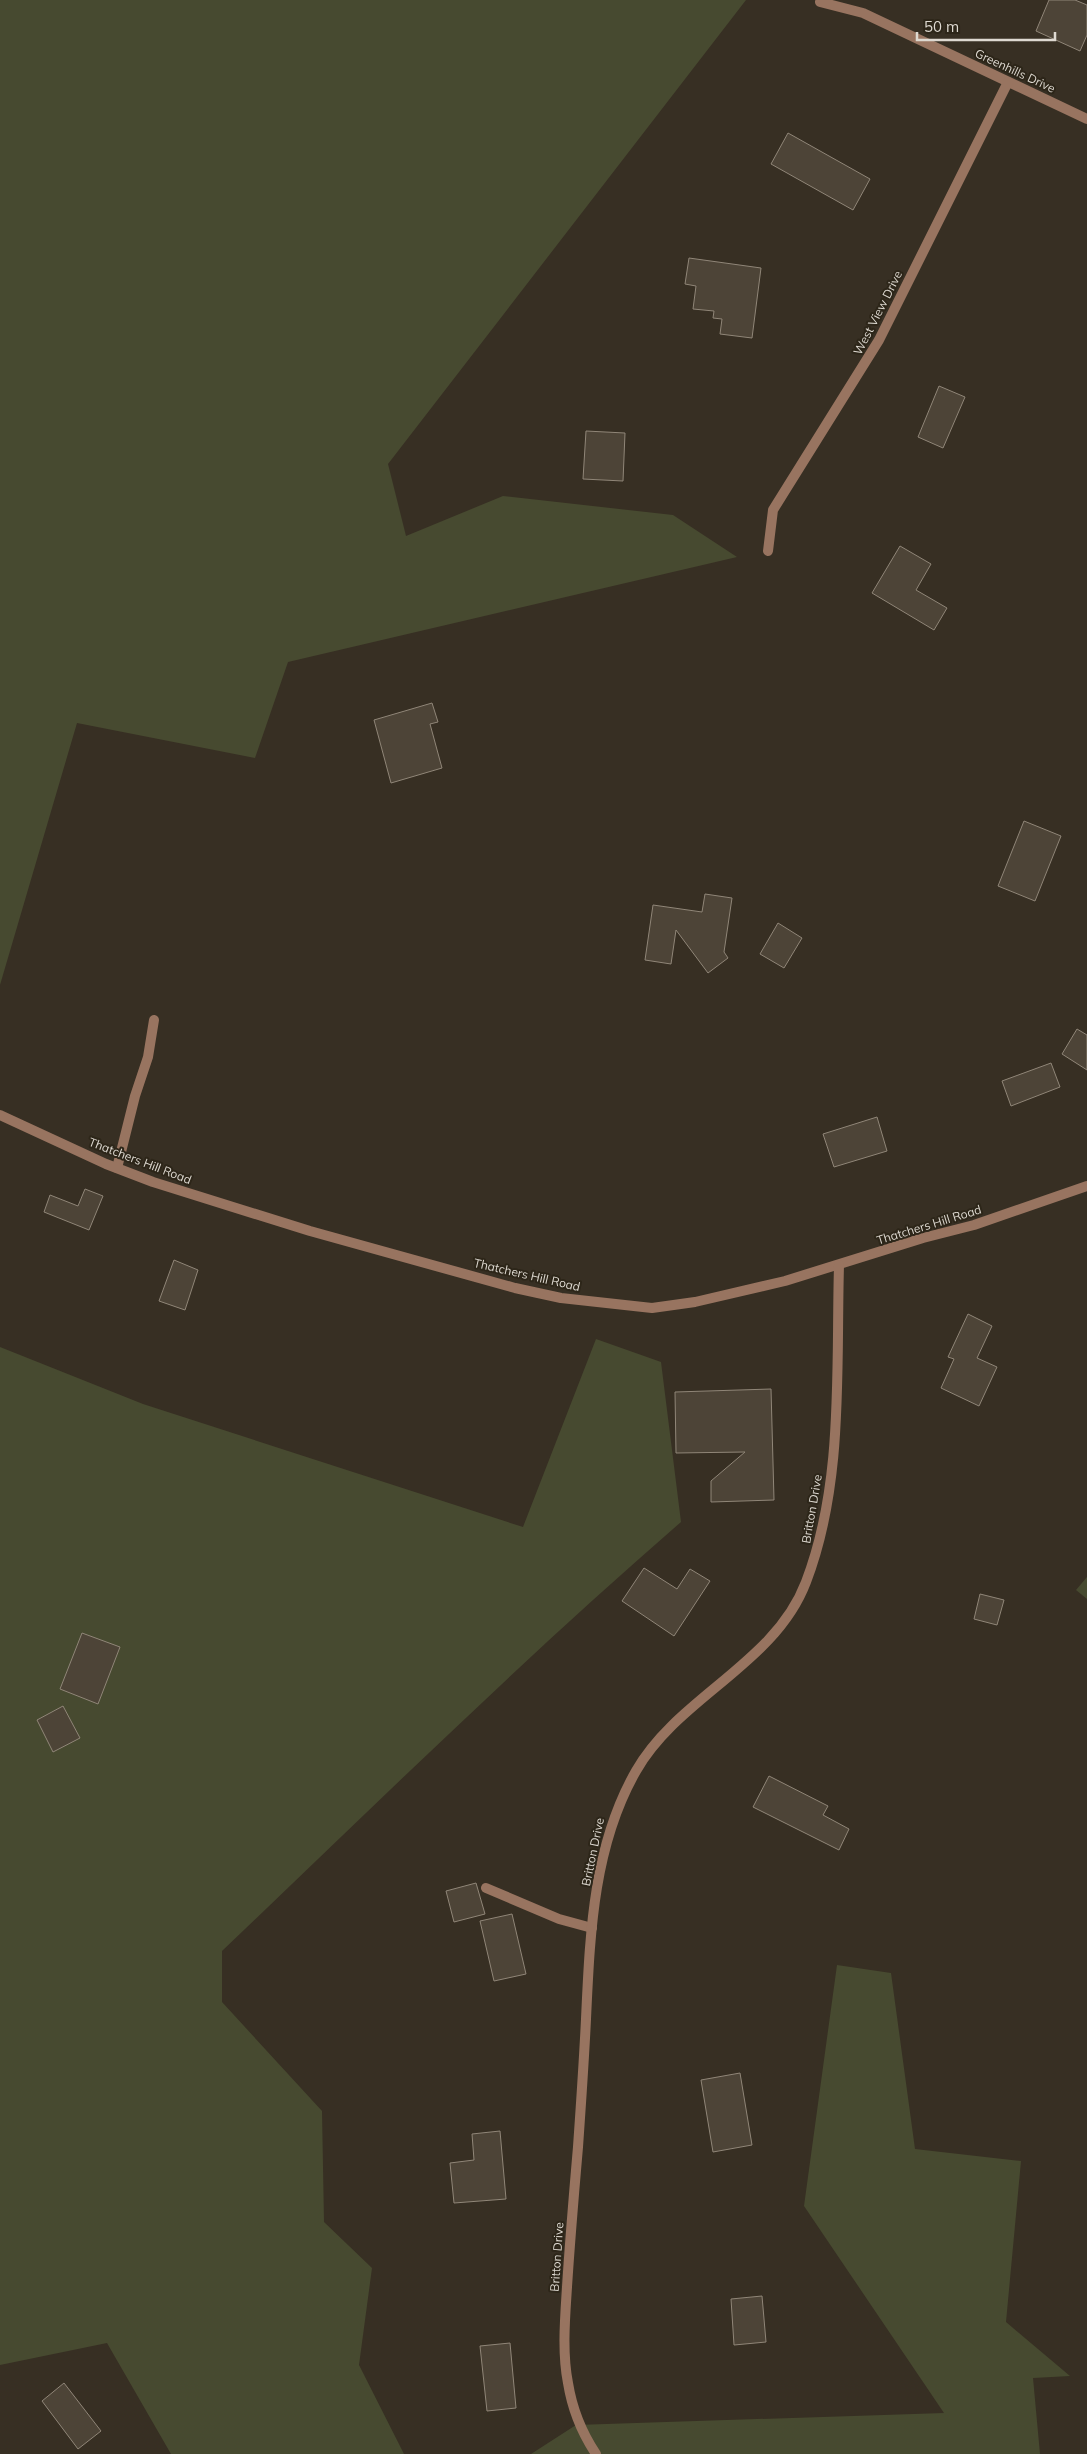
<svg xmlns="http://www.w3.org/2000/svg" width="1087" height="2454" viewBox="0 0 1087 2454" font-family="Mulish,sans-serif">
<style>
.green{fill:#474a30}
.building{fill:#4d4437;stroke:#908678}
.lines{fill:none;stroke-linecap:round;stroke-linejoin:round}
.lane{stroke:#987460;stroke-width:10}
.street{stroke:#987460;stroke-width:10}
.labels{text-anchor:middle;stroke-width:4;stroke-linejoin:round;paint-order:stroke}
.street-label{font-size:12px;fill:#ded9d1;stroke:#2d2619}
</style>
<rect width="100%" height="100%" fill="#372f23"/>
<g class="green">
<polygon points="0,0 746,0 388,464 406,536 503,496 673,515 737,557 288,662 255,758 77,723 0,985"/>
<path d="M596,1339L661,1362L681,1522C523,1659 373,1807 222,1951V2002L322,2111L324,2222L372,2268L359,2365L404,2454H171L107,2343L0,2365V1347L143,1404L523,1527Z"/>
<polygon points="1087,1577 1087,1599 1076,1590"/>
<polygon points="837,1965 891,1973 915,2149 1021,2161 1006,2322 1070,2376 1033,2378 1040,2454 531,2454 576,2425 944,2413 804,2206"/>
</g>
<g class="building">
<polygon points="1049,0 1075,0 1087,5 1087,35 1080,51 1036,31"/>
<polygon points="788,133 870,179 853,210 771,164"/>
<polygon points="689,258 761,268 752,338 720,334 722,319 713,318 714,311 693,309 696,286 685,284"/>
<polygon points="939,386 965,397 943,448 918,437"/>
<polygon points="586,431 625,433 623,481 583,479"/>
<polygon points="900,546 931,564 916,590 947,608 934,630 872,593"/>
<polygon points="432,703 438,722 430,724 442,768 391,783 374,720"/>
<polygon points="1024,821 1061,836 1035,901 998,886"/>
<polygon points="705,894 732,898 724,952 728,958 708,973 676,930 671,964 645,960 653,905 702,912"/>
<polygon points="778,923 802,938 784,968 760,954"/>
<polygon points="1077,1029 1087,1035 1087,1070 1062,1054"/>
<polygon points="1051,1063 1060,1087 1011,1106 1002,1081"/>
<polygon points="877,1117 887,1151 834,1167 823,1134"/>
<polygon points="85,1189 103,1196 89,1230 44,1212 50,1195 78,1206"/>
<polygon points="174,1260 198,1270 185,1310 159,1301"/>
<polygon points="968,1314 992,1326 977,1358 997,1367 979,1406 941,1388 954,1359 948,1357"/>
<polygon points="771,1389 774,1500 711,1502 711,1481 745,1452 676,1453 675,1392"/>
<polygon points="644,1568 677,1589 690,1569 710,1581 674,1636 622,1601"/>
<polygon points="980,1594 1004,1600 997,1625 974,1619"/>
<polygon points="82,1633 120,1647 98,1704 60,1689"/>
<polygon points="63,1706 80,1738 53,1752 37,1720"/>
<polygon points="769,1776 828,1806 823,1815 849,1829 839,1850 753,1807"/>
<polygon points="476,1883 485,1914 454,1922 446,1891"/>
<polygon points="512,1914 526,1974 494,1981 480,1921"/>
<polygon points="740,2073 752,2145 713,2152 701,2080"/>
<polygon points="500,2131 506,2199 454,2203 450,2163 474,2160 472,2134"/>
<polygon points="762,2296 766,2342 734,2345 731,2299"/>
<polygon points="510,2343 516,2408 487,2411 480,2346"/>
<polygon points="64,2383 101,2431 78,2449 42,2401"/>
</g>
<g class="lines">
<g class="lane">
<polyline points="117,1168 135,1096 148,1057 154,1020"/>
<polyline points="486,1888 559,1919 592,1928"/>
</g>
<g class="street">
<polyline points="820,2 863,13 1087,119"/>
<polyline points="768,551 773,510 879,340 1008,82"/>
<polyline points="0,1115 106,1164 153,1182 310,1231 515,1288 561,1298 652,1308 695,1302 785,1281 923,1238 974,1225 1087,1186"/>
<path d="M596,2454C582,2433 572,2408 568,2383C562,2353 565,2318 567,2287C570,2240 574,2193 578,2147C581,2104 584,2061 586,2019C590,1934 593,1846 636,1771C678,1697 775,1664 806,1582C844,1483 836,1370 839,1265"/>
</g>
</g>
<g class="labels">
<g class="street-label">
<text transform="translate(1015 71) rotate(25)" y="4">Greenhills Drive</text>
<text transform="translate(878 313) rotate(-63)" y="4">West View Drive</text>
<text transform="translate(140 1161) rotate(21)" y="4">Thatchers Hill Road</text>
<text transform="translate(929 1225) rotate(-17)" y="4">Thatchers Hill Road</text>
<text transform="translate(527 1275) rotate(13)" y="4">Thatchers Hill Road</text>
<text transform="translate(812 1509) rotate(-80)" y="4">Britton Drive</text>
<text transform="translate(593 1852) rotate(-78)" y="4">Britton Drive</text>
<text transform="translate(557 2257) rotate(-86)" y="4">Britton Drive</text>
</g>
</g>
<path d="M917 32v8h138v-8" fill="none" stroke="#ded9d1" stroke-width="2.5"/>
<text x="924" y="32" font-size="15" fill="#ded9d1" stroke="#2d2619" stroke-width="4" paint-order="stroke">50 m</text>
</svg>
